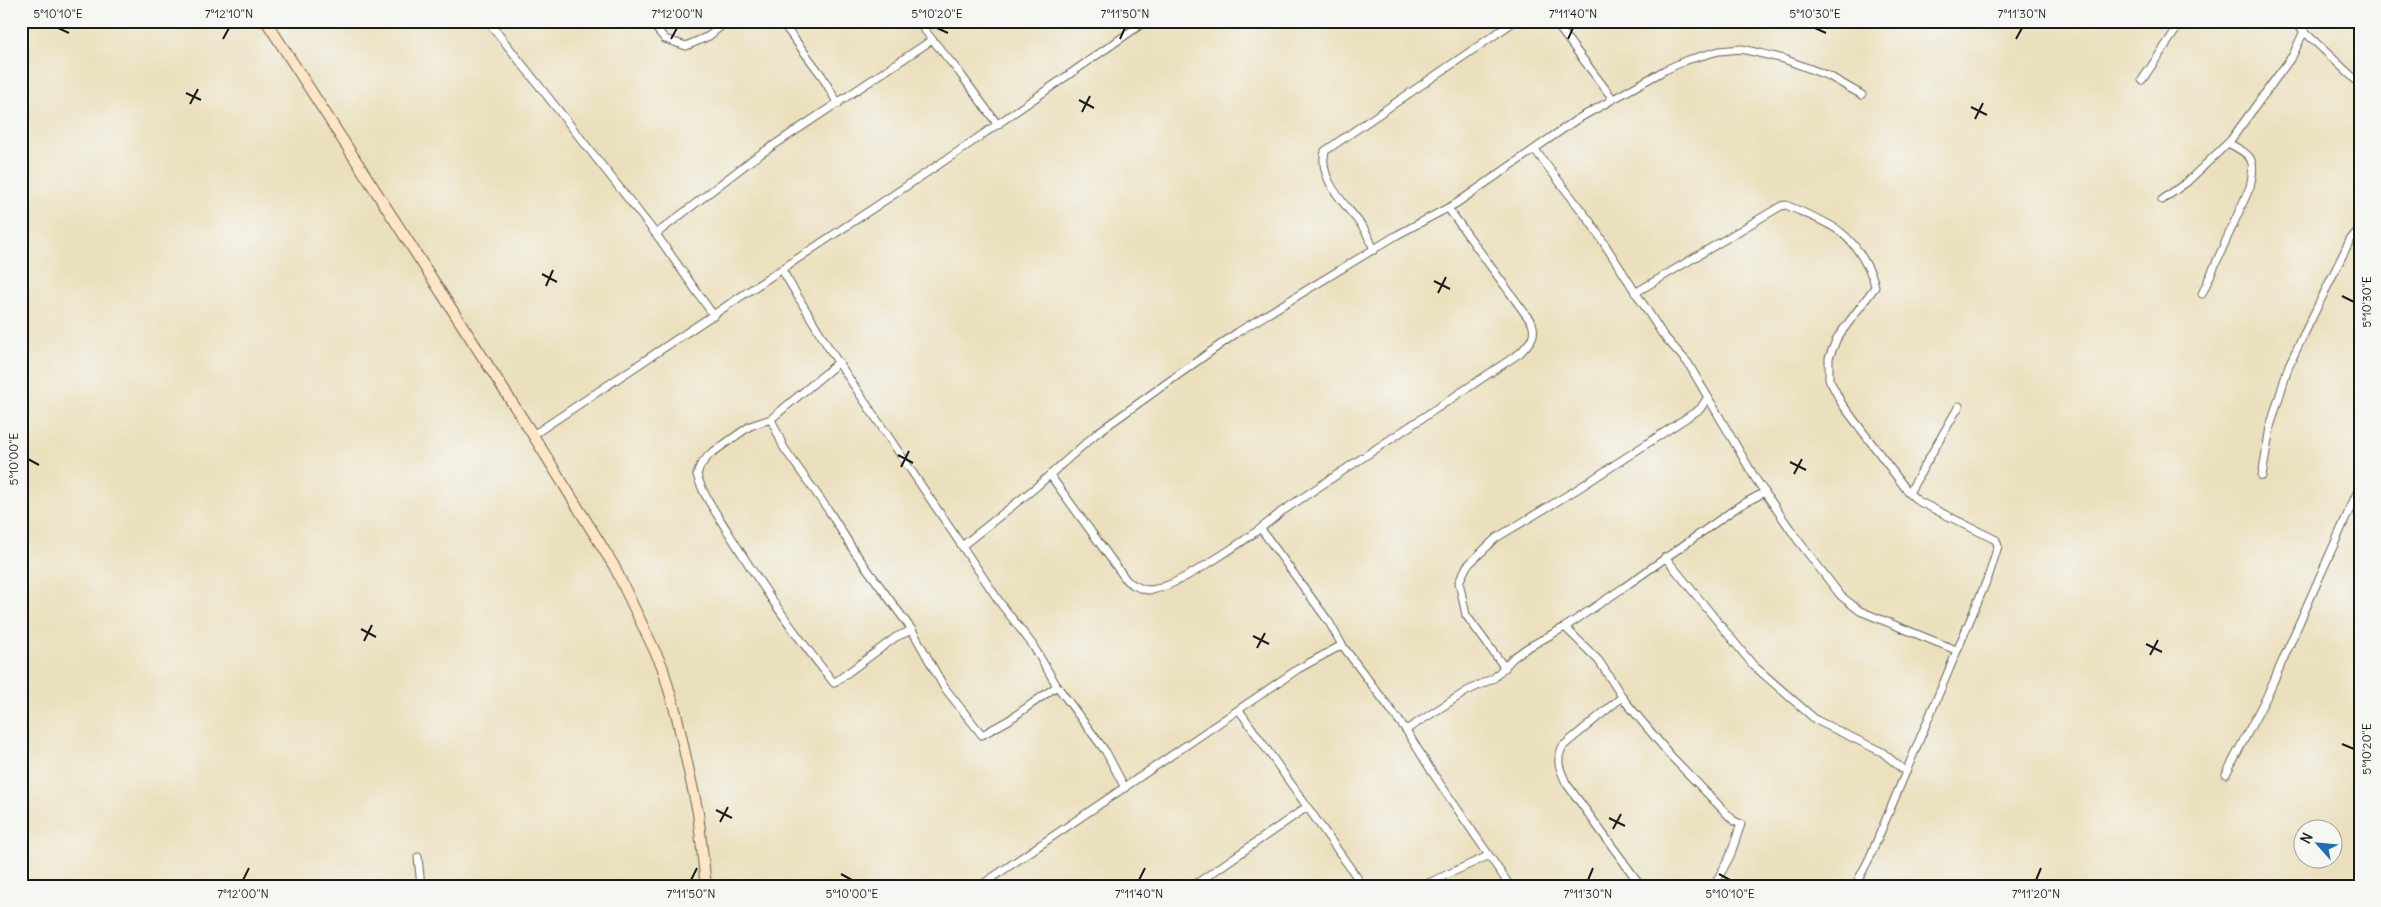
<svg xmlns="http://www.w3.org/2000/svg" width="2381" height="907" viewBox="0 0 2381 907" font-family="Delius,sans-serif">
<style>
.lines{fill:none;stroke-linecap:round;stroke-linejoin:round}
.minor-casing{stroke:#646155;stroke-width:9}
.secondary-casing{stroke:#646155;stroke-width:12}
.minor{stroke:#fff;stroke-width:7}
.secondary{stroke:#fee5c5;stroke-width:10}
.ticks{fill:none;stroke:#1c1c1c;stroke-width:2}
.neatline{fill:none;stroke:#1c1c1c;stroke-width:2}
.ticks-label{font-size:12px;text-anchor:middle;fill:#1c1c1c}
</style>
<rect width="100%" height="100%" fill="#f6f6f2"/>
<filter id="ink" filterUnits="userSpaceOnUse"><feTurbulence type="fractalNoise" baseFrequency=".02" numOctaves="2"/><feDisplacementMap in="SourceGraphic" scale="10" xChannelSelector="R" yChannelSelector="G"/><feConvolveMatrix kernelMatrix="1 2 1 2 8 2 1 2 1" color-interpolation-filters="sRGB"/></filter>
<filter id="wash" filterUnits="userSpaceOnUse"><feTurbulence type="fractalNoise" baseFrequency=".0096" numOctaves="4" result="noise"/><feDisplacementMap in="SourceGraphic" scale="20" xChannelSelector="R" yChannelSelector="G"/><feGaussianBlur stdDeviation="1.12" result="paint"/><feColorMatrix in="noise" values="0 0 0 0 0 0 0 0 0 0 0 0 0 0 0 0 0 1.4 0 .05"/><feComposite in="paint" operator="in"/></filter>
<g filter="url(#wash)">
<rect width="100%" height="100%" fill="#ebe0be"/>
</g>
<g filter="url(#ink)">
<g class="lines">
<g class="minor-casing">
<g id="minor">
<polyline points="488,21 656,234 714,316"/>
<polyline points="650,21 665,39 686,46 709,36 727,21"/>
<polyline points="781,21 822,76 838,104"/>
<polyline points="917,21 959,72 998,125"/>
<polyline points="1554,21 1613,99"/>
<polyline points="2293,21 2360,84"/>
<polyline points="2142,80 2182,21"/>
<polyline points="1535,150 1591,223 1663,335 1688,363 1755,478 1797,539 1841,596 1860,611 1956,650"/>
<polyline points="2162,200 2187,182 2230,141 2293,55 2304,31"/>
<polyline points="656,234 753,159 932,40"/>
<path d="M1374,250C1371,243 1368,235 1364,229C1349,207 1317,181 1325,151L1515,21"/>
<polyline points="782,270 830,350 1001,604 1032,644 1057,686 1106,752 1125,788"/>
<path d="M1635,293L1781,206L1786,205C1824,222 1847,226 1867,266C1871,273 1874,279 1875,287L1837,338L1829,358V379L1842,404L1909,493L1918,501L1996,540L1998,546L1989,575L1870,857L1855,886"/>
<path d="M2202,294L2250,187C2256,159 2253,156 2228,143"/>
<path d="M839,362L771,419L750,426L709,455L700,466L697,475C703,495 717,514 728,532C760,584 795,635 834,683L896,637L912,630"/>
<polyline points="771,419 784,448 829,511 854,551 912,630 944,687 982,735 1009,720 1057,686"/>
<polyline points="533,435 959,151 1146,21"/>
<path d="M1050,475L1127,581C1133,585 1140,589 1148,590C1175,591 1259,531 1281,512L1520,353C1529,343 1537,337 1532,323L1448,208"/>
<polyline points="2262,476 2270,427 2289,365 2350,240 2360,228"/>
<polyline points="1909,493 1959,406"/>
<polyline points="1261,529 1329,622 1342,645 1406,730 1432,772 1510,886"/>
<polyline points="962,546 1035,488 1097,433 1238,332 1397,235 1457,203 1576,120 1665,70 1687,60 1719,51 1742,49 1784,59 1829,76 1862,95"/>
<polyline points="1665,557 1753,665 1816,720 1882,752 1906,772"/>
<polyline points="1565,627 1599,661 1625,701 1670,755 1734,821 1741,824 1730,856 1714,886"/>
<polyline points="1505,668 1466,615 1459,582 1467,566 1496,538 1576,490 1700,409 1708,397"/>
<path d="M1622,697L1563,746C1555,761 1560,769 1566,783L1641,886"/>
<polyline points="1239,710 1363,886"/>
<polyline points="1406,730 1467,691 1494,678 1513,658 1527,648 1565,627 1623,588 1739,506 1765,492"/>
<polyline points="2358,740 2360,737"/>
<polyline points="2226,774 2266,698 2360,486"/>
<polyline points="418,857 421,886"/>
<polyline points="980,886 1298,669 1342,645"/>
<polyline points="1193,886 1307,807"/>
<polyline points="1422,886 1488,856"/>
</g>
</g>
<g class="secondary-casing">
<polyline id="secondary" points="266,21 533,435 614,566 662,666 677,717 698,813 706,886"/>
</g>
<use href="#minor" class="minor"/>
<use href="#secondary" class="secondary"/>
</g>
</g>
<path class="ticks" d="M58,28L69,33M937,28L948,33M1815,28L1826,33M223,39L229,28M671,39L677,28M1120,39L1125,28M1568,39L1573,28M2016,39L2022,28M186,93L201,100M1079,100L1094,108M190,104L198,89M1971,107L1987,115M1082,112L1090,96M1975,119L1983,103M542,274L557,282M1434,281L1450,289M546,286L553,270M1438,293L1446,277M2342,296L2354,302M898,455L913,463M28,459L39,465M1790,462L1806,470M901,467L909,451M1794,474L1802,459M361,629L376,637M1253,636L1269,644M364,641L372,625M2146,644L2162,652M1257,648L1265,633M2150,655L2158,640M2342,744L2354,749M716,810L732,818M1609,818L1625,826M720,822L728,807M1613,829L1621,814M841,874L852,880M1719,874L1730,880M243,880L249,868M691,880L697,868M1139,880L1145,868M1588,880L1593,868M2036,880L2041,868"/>
<rect width="2381" height="907" fill="none" stroke="#f6f6f2" stroke-width="55"/>
<g transform="translate(2318 844) rotate(297)"><circle r="24" fill="#f6f6f2" stroke="#9f9f9c"/>
<path d="M0-4L9 19L0 12L-9 19Z" fill="#1f6fb2"/>
<text y="-8" font-size="14" font-weight="bold" text-anchor="middle" fill="#1c1c1c">N</text>
</g>
<rect x="28" y="28" width="2326" height="852" class="neatline"/>
<g class="ticks-label">
<text x="58" y="18">5°10'10"E</text>
<text x="229" y="18">7°12'10"N</text>
<text x="677" y="18">7°12'00"N</text>
<text x="937" y="18">5°10'20"E</text>
<text x="1125" y="18">7°11'50"N</text>
<text x="1573" y="18">7°11'40"N</text>
<text x="1815" y="18">5°10'30"E</text>
<text x="2022" y="18">7°11'30"N</text>
<text transform="translate(2367 302) rotate(-90)" y="4">5°10'30"E</text>
<text transform="translate(14 459) rotate(-90)" y="4">5°10'00"E</text>
<text transform="translate(2367 749) rotate(-90)" y="4">5°10'20"E</text>
<text x="243" y="898">7°12'00"N</text>
<text x="691" y="898">7°11'50"N</text>
<text x="852" y="898">5°10'00"E</text>
<text x="1139" y="898">7°11'40"N</text>
<text x="1588" y="898">7°11'30"N</text>
<text x="1730" y="898">5°10'10"E</text>
<text x="2036" y="898">7°11'20"N</text>
</g>
</svg>
